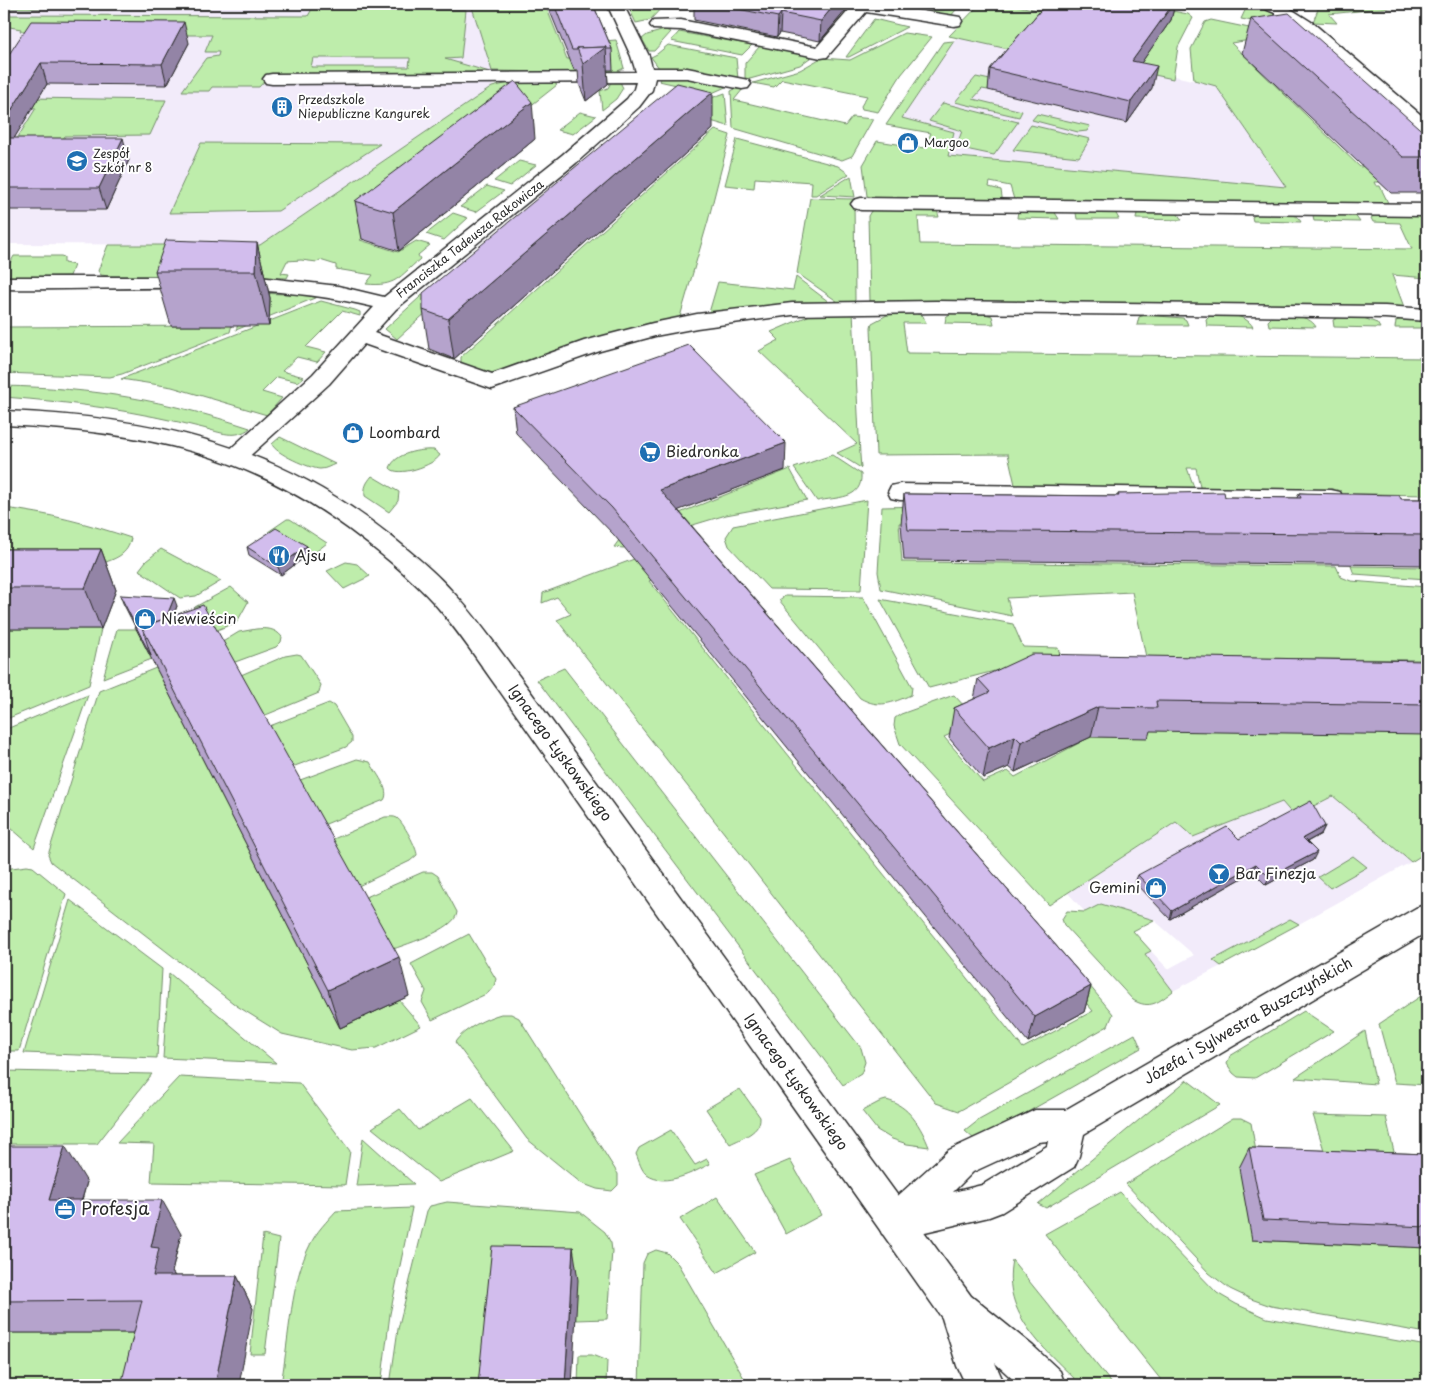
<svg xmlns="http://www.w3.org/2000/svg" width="1431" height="1389" viewBox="0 0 1431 1389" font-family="'Playpen Sans',sans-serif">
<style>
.built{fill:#f2ebfa}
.green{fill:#beedab;stroke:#748c6b;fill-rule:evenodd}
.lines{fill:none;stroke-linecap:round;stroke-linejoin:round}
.street-casing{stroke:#2b2b2b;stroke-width:3}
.secondary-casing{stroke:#2b2b2b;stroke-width:3}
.street{fill:#fff;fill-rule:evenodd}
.secondary{fill:#fff;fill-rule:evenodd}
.wall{fill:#b5a3cc;stroke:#2b2b2b}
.shaded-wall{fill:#9384a6;stroke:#2b2b2b}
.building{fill:#d2bded;stroke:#2b2b2b}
.labels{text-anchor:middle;stroke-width:4;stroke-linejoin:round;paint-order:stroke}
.far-poi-label{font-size:12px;fill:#2b2b2b;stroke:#fff;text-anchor:start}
.far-street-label{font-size:12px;fill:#2b2b2b;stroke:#fff}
.poi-label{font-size:15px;fill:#2b2b2b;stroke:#fff;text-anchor:start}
.street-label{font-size:15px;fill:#2b2b2b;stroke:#fff}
.near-poi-label{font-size:18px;fill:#2b2b2b;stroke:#fff;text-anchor:start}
</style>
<rect width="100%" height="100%" fill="#fff"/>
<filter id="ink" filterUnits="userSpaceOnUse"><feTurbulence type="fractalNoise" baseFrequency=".02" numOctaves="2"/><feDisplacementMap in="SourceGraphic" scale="10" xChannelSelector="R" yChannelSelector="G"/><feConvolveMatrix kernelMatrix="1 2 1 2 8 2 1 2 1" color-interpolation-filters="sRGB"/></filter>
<g filter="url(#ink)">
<g class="built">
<polygon points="4,4 471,4 494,74 492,87 260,245 4,244"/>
<polygon points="965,25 1216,86 1286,187 947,156 953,132 902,118"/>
<polygon points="1333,796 1411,862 1299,924 1289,919 1213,960 1221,966 1173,991 1145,953 1151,951 1168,969 1194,955 1154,920 1101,904 1085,912 1068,893 1177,822 1193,837 1282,802 1294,816"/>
</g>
<g class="green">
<polygon points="4,4 212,4 209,9 4,8"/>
<polygon points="471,4 545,4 567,59 608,55 604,41 616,40 624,68 614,73 492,71"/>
<polygon points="627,4 665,4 650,20 636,23"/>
<polygon points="907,4 961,4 950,17 905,6"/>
<polygon points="980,4 1009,4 1160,36 1157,8 1188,14 1193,18 1178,47 1173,79 1095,62 1090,67 949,36"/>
<polygon points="1248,4 1276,13 1292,28 1241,19"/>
<polygon points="1320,4 1427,4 1427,12 1416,5 1329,14 1337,23 1313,22"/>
<path d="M312,9L466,10L461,58L445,59L500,75L269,76L259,87H212L209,91H182L206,58L218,56L219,52H205L212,35H32L33,31H20L21,29L4,26V15L308,16ZM313,58H410V59L409,67H311Z"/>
<polygon points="874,19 907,27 849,57 846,57"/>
<polygon points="1211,20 1254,29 1264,38 1231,43 1360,167 1400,160 1427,182 1374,182 1376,186 1380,186 1389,205 1015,203 1010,186 990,182 989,187 1001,190 1003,204 877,199 867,196 863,165 877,141 924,148 931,133 886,125 943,42 954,41 902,118 954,132 948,156 1286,187 1216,86 1194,80 1191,49 1205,22"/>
<polygon points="665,30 671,32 654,51 649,51 642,39 647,35"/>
<polygon points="679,32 752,45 742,55 671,41"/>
<polygon points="904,33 932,37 901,75 878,112 862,109 861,106 867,96 782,79 774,87 753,83 800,70 821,58 850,60"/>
<polygon points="668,45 736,58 738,79 659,68 651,57 657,54"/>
<polygon points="760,46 814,55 800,65 750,79 745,78 745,63"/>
<polygon points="663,75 686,76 728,86 712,93 659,81"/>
<polygon points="976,77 995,81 988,90 982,89 973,99 1022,111 1019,117 955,102"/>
<polygon points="612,80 620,82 623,88 616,99 602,110 600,91 608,88"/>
<path d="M509,83H554L557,85L360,240L398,252L416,241L430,245L418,255L420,259C399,277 396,287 366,284L373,275L336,269V265L320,260L317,262L301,260L287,261L281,273L289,274L287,278L257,277L245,245H260L492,87Z"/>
<polygon points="735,89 743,89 734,100 845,126 852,117 873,119 852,156 842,160 733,128 731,91"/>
<polygon points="725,93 728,126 683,113 703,101"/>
<polygon points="28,98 166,100 150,135 65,136 51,158 5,158 36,108 21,108"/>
<polygon points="943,103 1018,122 994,155 956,147 962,131 929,121"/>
<polygon points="580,112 596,116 573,134 557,130"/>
<polygon points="1037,114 1090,126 1087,131 1078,132 1032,120"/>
<polygon points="1031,125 1090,139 1079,157 1013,150"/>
<polygon points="715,130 730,135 708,221 680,317 662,324 500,374 485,373 461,364 461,357"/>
<polygon points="737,139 838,166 849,174 816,195 811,195 812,182 755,178 754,188 725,185"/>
<polygon points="201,143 380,144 278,211 169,213"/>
<polygon points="519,161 536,165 510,186 494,181"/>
<polygon points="851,176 855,197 820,195"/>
<polygon points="487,186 504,191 476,212 460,207"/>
<polygon points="810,198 854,199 855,300 853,303 841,304 797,273"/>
<polygon points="876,209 937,210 939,217 918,217 920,244 1412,249 1400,223 1373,222 1371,218 1375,215 1382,214 1427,215 1427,278 1392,275 1404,307 870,301 868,216 871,211"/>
<polygon points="1018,211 1054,211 1059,219 1017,218"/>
<polygon points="1078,211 1115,212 1119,219 1077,219 1076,213"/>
<polygon points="1141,212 1177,213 1182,220 1136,219 1137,213"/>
<polygon points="453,213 468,218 444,240 426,234"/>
<path d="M1258,213C1270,213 1294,208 1301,222L1253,221L1252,217Z"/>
<polygon points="1315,213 1354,214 1360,222 1314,221 1313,217"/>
<polygon points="108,245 239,245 217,276 109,276 101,275 98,271"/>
<polygon points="14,256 61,256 64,257 64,263 74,265 70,276 4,277 4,263 10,263"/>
<polygon points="796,277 833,305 708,316 718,282 793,290"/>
<polygon points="431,287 450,291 397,339 385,329"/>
<polygon points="241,291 230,332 122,374 110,377 4,373 4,327 222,326"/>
<polygon points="250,293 322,295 236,330"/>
<polygon points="321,301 355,310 360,312 360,316 342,311 306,347 326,352 317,362 297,357 282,371 304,377 298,382 277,377 262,392 282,398 267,415 172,387 121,379"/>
<polygon points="853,311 860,455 861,468 837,453 857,444 759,351 779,340 771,332 817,312"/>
<polygon points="915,313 923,316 926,323 903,323 907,353 1427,358 1427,495 1206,491 1200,487 1196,468 1187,468 1194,487 1192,491 1016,489 1008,454 876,455 871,327 872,323 887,315"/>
<polygon points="951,313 985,314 992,316 994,324 945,323 946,317"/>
<polygon points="1145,315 1183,318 1186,320 1188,325 1137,325 1139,317"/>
<path d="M1274,315C1288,316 1309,314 1316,327L1269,326L1268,321Z"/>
<path d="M1210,316C1225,316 1244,312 1253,327L1207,326L1206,320Z"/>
<polygon points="1340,317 1361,317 1377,323 1380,328 1334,327 1333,320"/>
<polygon points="1401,319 1427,321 1427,337 1423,328 1395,328 1396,321"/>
<path d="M4,386C94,388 165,400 250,428C236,440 219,432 203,428C138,411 71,402 4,397Z"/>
<path d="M280,437L335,464C330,466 326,469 320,469C311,469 274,453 272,444Z"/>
<path d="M434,450L440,455C435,465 397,478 390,468C395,453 420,449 434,450Z"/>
<path d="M832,455L861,474C863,500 836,497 817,501L794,468Z"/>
<polygon points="790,469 807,500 726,515 683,528 634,546 623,548 614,547 622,536"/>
<path d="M372,476L399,492L398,501L389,512L365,496C364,487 366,483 372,476Z"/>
<polygon points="867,500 861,590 769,589 729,546 726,537 733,526"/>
<polygon points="921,506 922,523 899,523 902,562 1336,566 1341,577 1351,581 1427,587 1427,660 1146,657 1132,592 1007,598 1012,616 881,589 878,572 882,507"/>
<path d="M4,508C48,513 89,524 131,538C128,555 115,559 100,564L4,563Z"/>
<polygon points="287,519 290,519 327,543 313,554 309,554 268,532"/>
<polygon points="685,540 703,541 727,566 728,570 700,560 649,581 1023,1048 1093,1011 1077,992 1089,985 1113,1014 1108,1026 959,1111 936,1103 557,620 571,614 557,597 542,603 543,593"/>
<polygon points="161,549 221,581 196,596 180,598 139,570 146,561"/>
<polygon points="346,562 357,564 370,576 344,589 327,571"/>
<polygon points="1351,566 1427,567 1427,579 1354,574"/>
<polygon points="231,587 248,602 237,622 207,634 188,629 195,607"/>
<path d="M785,596L863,597L912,687L911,695C892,703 879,709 860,698L779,600Z"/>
<polygon points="880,599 1013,624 1023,647 1058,648 1060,654 929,688"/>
<polygon points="4,629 101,629 89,685 4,720"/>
<polygon points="117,629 168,629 193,643 103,678"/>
<path d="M256,629C266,628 275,628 282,637L281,642L276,647L227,665L216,646L239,632Z"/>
<polygon points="297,654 301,655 321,685 319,693 256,719 234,678 285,656"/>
<polygon points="156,668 340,1028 399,1000 421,1026 376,1048 352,1050 282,1034 237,1006 51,862 48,855 99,691"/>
<polygon points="564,668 861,1048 865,1062 861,1074 843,1085 537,680"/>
<polygon points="1427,685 1427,852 1411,862 1333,796 1294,816 1282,802 1193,837 1176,822 1049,905 900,744 894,726 895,718 901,714 954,695 978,721 944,737 983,782 1008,771 1015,777 1079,743 1094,732"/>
<polygon points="88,695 34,848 4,822 4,730"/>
<polygon points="329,703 334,706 352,737 352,742 346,747 284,770 262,729"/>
<path d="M357,759L370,762C375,772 391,790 384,800L316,828L292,783Z"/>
<path d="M385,817C389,817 394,816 397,818C403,822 417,848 417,855L410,861L350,890L324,843Z"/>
<polygon points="1353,856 1367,867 1330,888 1318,877"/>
<polygon points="27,866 33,867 66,894 19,1051 4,1051 4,869"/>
<path d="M423,872H432L438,876L457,912C457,930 400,946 385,952L357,901Z"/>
<polygon points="70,900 162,969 157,1058 24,1053"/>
<path d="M1101,904L1154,920L1133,931L1151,951L1145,954L1173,991C1159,1002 1150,1010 1133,1000L1064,925L1062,919L1067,911L1085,912Z"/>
<polygon points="1290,919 1299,924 1221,966 1213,960"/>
<polygon points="469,934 496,979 494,986 488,993 432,1020 422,1002 426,991 411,964"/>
<polygon points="169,973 276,1063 163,1058"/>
<polygon points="1427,992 1427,1085 1395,1083 1379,1024"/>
<polygon points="1304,1011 1334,1031 1255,1078 1238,1077 1233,1073 1227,1064 1230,1056"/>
<path d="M501,1014H511L519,1018L618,1174V1185L612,1191L597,1189L581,1183L527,1139L455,1042C464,1029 486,1018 501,1014Z"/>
<polygon points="1365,1031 1376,1084 1295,1078"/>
<polygon points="1135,1034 1141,1048 994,1131 974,1139 965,1131 979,1120"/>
<polygon points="4,1071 152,1074 97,1144 4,1144"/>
<polygon points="179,1077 299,1083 350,1151 345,1185 151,1182 154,1144 117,1143"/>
<polygon points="1187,1080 1220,1105 1046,1208 1038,1204"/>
<path d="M740,1089L760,1117C761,1132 742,1138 730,1144L706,1109Z"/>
<polygon points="472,1098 514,1151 439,1182 372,1128 400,1109 418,1130"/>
<path d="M886,1100C909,1105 921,1127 929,1147L907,1144L892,1139L877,1130L862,1111L879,1102Z"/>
<polygon points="1313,1115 1386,1117 1397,1165 1329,1166"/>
<polygon points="1233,1118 1241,1118 1251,1123 1258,1163 1252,1240 1427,1248 1427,1333 1271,1306 1251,1299 1230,1289 1209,1273 1126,1184"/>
<path d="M671,1130L695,1165L707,1159L710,1164C694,1172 665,1188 647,1175C641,1170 639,1161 636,1154L639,1148Z"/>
<polygon points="363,1138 414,1184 356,1186"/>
<polygon points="790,1160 821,1215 786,1234 754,1175"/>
<polygon points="1120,1192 1217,1293 1236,1304 1267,1318 1427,1346 1427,1385 1165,1385 1045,1234"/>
<polygon points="717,1197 755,1252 717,1273 680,1219"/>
<polygon points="447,1202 580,1212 605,1232 611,1243 612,1251 607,1319 576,1320 489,1385 390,1385 398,1329 427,1211 430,1206"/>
<path d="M412,1208L390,1314L381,1385H286L282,1378C289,1337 291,1281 310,1245C316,1232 327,1221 336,1211Z"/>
<polygon points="263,1235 279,1239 265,1354 250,1354"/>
<polygon points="656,1250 667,1253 678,1264 748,1385 639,1385 643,1263 647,1254"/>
<path d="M1012,1260L1113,1385H1081C1046,1350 1001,1315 1012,1260Z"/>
<polygon points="4,1333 162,1333 150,1385 4,1385"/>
<polygon points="579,1355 592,1355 607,1361 606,1385 578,1385"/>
</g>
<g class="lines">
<g class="street-casing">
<g id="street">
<path d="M607,4H623L649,56L652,68H687L748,80L751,84L748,88L742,89L687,78H655L652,90L639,107L576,163L396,309L374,333L492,374L584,341L653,323L697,314L792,303L936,301L1385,306L1427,309V321L1385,318L1184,315L936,313L792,315L697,328L655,336L600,351L492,389L364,344L329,384L243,462L235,465L227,462L223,457L227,452L313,374L374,307C253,278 127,291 4,289V277H259L338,286L384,297L562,155L627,99L634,89L636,82L272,84L266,83L263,79L266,75L272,74L636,72L631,56Z"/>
<polygon points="840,4 878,4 954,16 960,17 962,21 960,25 954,26 866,12 827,57 821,58 681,30 653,29 650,25 653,21 681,20 817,47 850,9 842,8"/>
<polygon points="1261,4 1283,4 1313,23 1427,120 1427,135 1420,133 1301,31 1275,13 1263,8"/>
<polygon points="861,198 1427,204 1427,216 861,210 854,208 851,204 854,200"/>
<polygon points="900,484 1331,490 1340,492 1343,498 1340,504 1331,506 900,500 891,498 888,492 891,486"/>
<path d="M1427,904V932L1084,1134L1079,1156L1074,1167L1002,1212L989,1217L895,1239L882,1234L877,1222L882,1210L949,1150L1035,1110H1065L1416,908ZM1048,1141L1047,1146L982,1185L953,1192L973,1172L1038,1142Z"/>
</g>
</g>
<g class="secondary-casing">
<path id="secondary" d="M4,411C151,417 274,442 392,537C412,553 433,570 451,590C476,616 497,647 519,676L971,1296L1033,1346L1060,1371L1065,1385H1019L995,1363L1005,1385H966L957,1366L942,1318L499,690C478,661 457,629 433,602C412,579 387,558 362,539C249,451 144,432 4,425Z"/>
</g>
<use href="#street" class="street"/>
<use href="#secondary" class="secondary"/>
</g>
<g class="wall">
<polygon points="547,4 593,4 612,49 613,70 607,70 608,84 586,101 579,84 578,70 574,70"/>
<polygon points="694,4 847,4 846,10 820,41 780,33 777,37 694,20"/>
<polygon points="1046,4 1175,4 1171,20 1141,63 1152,88 1127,123 988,90 990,69"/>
<polygon points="1251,19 1427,135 1427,193 1391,193 1242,53"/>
<polygon points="189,43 167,85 47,84 14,138 129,160 106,210 4,210 4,62"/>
<polygon points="713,129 454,359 429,349 423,310"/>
<polygon points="535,139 399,251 362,239 355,201"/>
<polygon points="257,243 270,298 269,326 171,326 155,271"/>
<polygon points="513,407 785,470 678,510 1091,986 1084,1012 1028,1042 614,535 516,433"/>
<polygon points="1299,493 1401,499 1427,499 1427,565 904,560 901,524 904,494 1118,496 1118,494 1225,497 1297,498"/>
<polygon points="247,547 309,554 281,575 249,555"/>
<polygon points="4,549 101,549 116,590 101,629 4,629"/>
<polygon points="120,595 177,606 173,616 409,996 340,1028 156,668 154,663 154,664 123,603"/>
<polygon points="1427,661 1427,735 1150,731 1148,738 1091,737 1015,772 1009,767 983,778 949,738 954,708 974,699 978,679"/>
<polygon points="1325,826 1321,834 1307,842 1313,860 1266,885 1253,872 1170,919 1135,882 1138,875 1239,839"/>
<polygon points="4,1146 87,1182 82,1200 181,1234 172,1272 175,1276 237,1276 253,1309 134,1333 4,1333"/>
<polygon points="1249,1148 1427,1154 1427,1248 1252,1240 1239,1168"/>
</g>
<g class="shaded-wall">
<polygon points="835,4 847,4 846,10 820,41 821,21"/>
<polygon points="1173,4 1175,4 1171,20 1128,82 1132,61"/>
<polygon points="781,13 780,33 777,37 778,17"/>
<polygon points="184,22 189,43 167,85 162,64"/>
<polygon points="606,47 608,84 586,101 583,64"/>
<polygon points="41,63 47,84 4,155 4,122"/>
<polygon points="1157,66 1152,88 1127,123 1131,102"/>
<polygon points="713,92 713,129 454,359 448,319"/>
<polygon points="532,102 535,139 399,251 393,212"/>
<polygon points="123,138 129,160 106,210 99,188"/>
<polygon points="257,243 270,298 269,326 256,271"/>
<polygon points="786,443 785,470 661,517 660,490"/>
<polygon points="307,546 309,554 281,575 278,567"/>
<polygon points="101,549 116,590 101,629 85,588"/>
<polygon points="174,598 177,606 157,657 153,650"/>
<polygon points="1098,707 1091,737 1015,772 1021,742"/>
<polygon points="1015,736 1009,767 983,778 989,748"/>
<polygon points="1325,826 1321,834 1299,846 1303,838"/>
<polygon points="1317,852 1313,860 1266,885 1269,877"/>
<polygon points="1256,864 1253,872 1170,919 1172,911"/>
<polygon points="399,957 409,996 340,1028 328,990"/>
<polygon points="1091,986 1084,1012 1028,1042 1035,1017"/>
<polygon points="65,1146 87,1182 72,1234 49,1200"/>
<polygon points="162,1200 181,1234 172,1272 178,1281 153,1276 151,1247"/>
<polygon points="573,1247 578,1280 572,1385 565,1385"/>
<polygon points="237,1276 253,1309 239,1385 215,1385"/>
</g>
<g class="building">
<polygon points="554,4 593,4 612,49 606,49 606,47 577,48 577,50 572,50"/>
<polygon points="713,4 835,4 821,21 781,13 778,17"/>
<polygon points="1046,4 1173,4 1132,61 1157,66 1131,102 990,69"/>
<polygon points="1289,13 1427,135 1427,157 1403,157 1251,19"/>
<polygon points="31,21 184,22 162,64 41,63 4,122 4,62"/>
<polygon points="606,47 583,64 577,48"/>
<polygon points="515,81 532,102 393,212 355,201"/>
<polygon points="677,83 713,92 448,319 423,310 423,293"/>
<polygon points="4,138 123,138 99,188 4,188"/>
<polygon points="166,240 257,243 256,271 155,271"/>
<polygon points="689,345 786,443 660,490 1091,986 1035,1017 612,508 513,407"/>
<polygon points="1224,492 1225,497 1301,498 1299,493 1399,495 1401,499 1427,499 1427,535 908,530 904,494 1119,496 1118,494"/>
<polygon points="276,528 307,546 278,567 247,547"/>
<polygon points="4,549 101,549 85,588 4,588"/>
<polygon points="120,595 174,598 166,618 142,627 151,656"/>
<polygon points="203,605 399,957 328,990 142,627"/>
<polygon points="1032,654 1427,661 1427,705 1156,701 1157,708 1098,707 1021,742 1015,736 989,748 954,708 990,692 978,679"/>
<polygon points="1311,801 1325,826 1303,838 1317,852 1269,877 1256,864 1172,911 1138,875 1227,827 1239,839"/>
<polygon points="4,1146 65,1146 49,1200 162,1200 151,1247 159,1248 153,1276 237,1276 215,1385 121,1385 142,1300 4,1301"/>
<polygon points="1249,1148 1292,1149 1427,1154 1427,1227 1263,1220"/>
<polygon points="492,1246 573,1247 565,1385 478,1385"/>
</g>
</g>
<defs>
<g id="building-disc" transform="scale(1.125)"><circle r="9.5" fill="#1f6fb2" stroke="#fff"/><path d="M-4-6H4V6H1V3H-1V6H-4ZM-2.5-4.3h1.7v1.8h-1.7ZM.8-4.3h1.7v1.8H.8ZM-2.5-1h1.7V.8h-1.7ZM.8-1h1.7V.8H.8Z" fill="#fff"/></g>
<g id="shop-disc" transform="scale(1.125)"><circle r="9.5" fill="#1f6fb2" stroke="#fff"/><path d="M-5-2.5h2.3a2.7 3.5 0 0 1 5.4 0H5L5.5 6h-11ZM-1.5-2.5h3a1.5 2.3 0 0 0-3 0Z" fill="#fff"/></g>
<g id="school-disc" transform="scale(1.125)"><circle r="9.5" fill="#1f6fb2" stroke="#fff"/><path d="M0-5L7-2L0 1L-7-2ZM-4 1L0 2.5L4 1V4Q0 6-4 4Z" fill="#fff"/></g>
<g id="supermarket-disc" transform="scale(1.125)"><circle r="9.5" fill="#1f6fb2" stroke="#fff"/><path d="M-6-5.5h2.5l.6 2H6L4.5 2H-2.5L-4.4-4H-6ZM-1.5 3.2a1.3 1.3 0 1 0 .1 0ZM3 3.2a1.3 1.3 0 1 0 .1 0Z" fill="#fff"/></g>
<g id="restaurant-disc" transform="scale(1.125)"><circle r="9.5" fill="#1f6fb2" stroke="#fff"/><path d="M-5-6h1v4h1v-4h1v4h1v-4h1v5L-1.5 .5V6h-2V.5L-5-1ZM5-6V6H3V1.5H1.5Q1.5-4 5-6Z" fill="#fff"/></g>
<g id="bar-disc" transform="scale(1.125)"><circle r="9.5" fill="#1f6fb2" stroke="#fff"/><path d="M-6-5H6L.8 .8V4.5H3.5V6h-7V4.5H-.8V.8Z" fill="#fff"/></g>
<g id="office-disc" transform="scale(1.125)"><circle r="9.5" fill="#1f6fb2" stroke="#fff"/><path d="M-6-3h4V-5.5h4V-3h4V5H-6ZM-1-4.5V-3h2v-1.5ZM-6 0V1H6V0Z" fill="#fff"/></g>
</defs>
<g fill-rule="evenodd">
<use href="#building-disc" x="282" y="107"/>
<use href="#shop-disc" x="908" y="143"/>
<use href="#school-disc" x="77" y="161"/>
<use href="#shop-disc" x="353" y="433"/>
<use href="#supermarket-disc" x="650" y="452"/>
<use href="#restaurant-disc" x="279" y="556"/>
<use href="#shop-disc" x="145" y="619"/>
<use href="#bar-disc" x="1219" y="874"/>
<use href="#shop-disc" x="1156" y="888"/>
<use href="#office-disc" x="65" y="1209"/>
</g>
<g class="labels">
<g class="far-poi-label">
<text x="298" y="104">Przedszkole<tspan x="298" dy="14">Niepubliczne Kangurek</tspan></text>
<text x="924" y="147">Margoo</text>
<text x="93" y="158">Zespół<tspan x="93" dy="14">Szkół nr 8</tspan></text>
</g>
<g class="far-street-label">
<text transform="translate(470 239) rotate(-38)" y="4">Franciszka Tadeusza Rakowicza</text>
</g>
<g class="poi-label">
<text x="369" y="438">Loombard</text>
<text x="666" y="457">Biedronka</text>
<text x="295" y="561">Ajsu</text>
<text x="161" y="624">Niewieścin</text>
<text x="1235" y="879">Bar Finezja</text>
<text x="1140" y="893" text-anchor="end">Gemini</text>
</g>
<g class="street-label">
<text transform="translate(560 753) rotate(54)" y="5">Ignacego Łyskowskiego</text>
<text transform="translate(1248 1021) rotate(-30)" y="5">Józefa i Sylwestra Buszczyńskich</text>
<text transform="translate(796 1082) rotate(54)" y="5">Ignacego Łyskowskiego</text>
</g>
<g class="near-poi-label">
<text x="81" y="1215">Profesja</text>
</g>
</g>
<rect width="1431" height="1389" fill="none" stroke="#fff" stroke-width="20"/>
<rect x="10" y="10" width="1411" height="1369" fill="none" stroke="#2b2b2b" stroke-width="2" filter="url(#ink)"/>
</svg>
